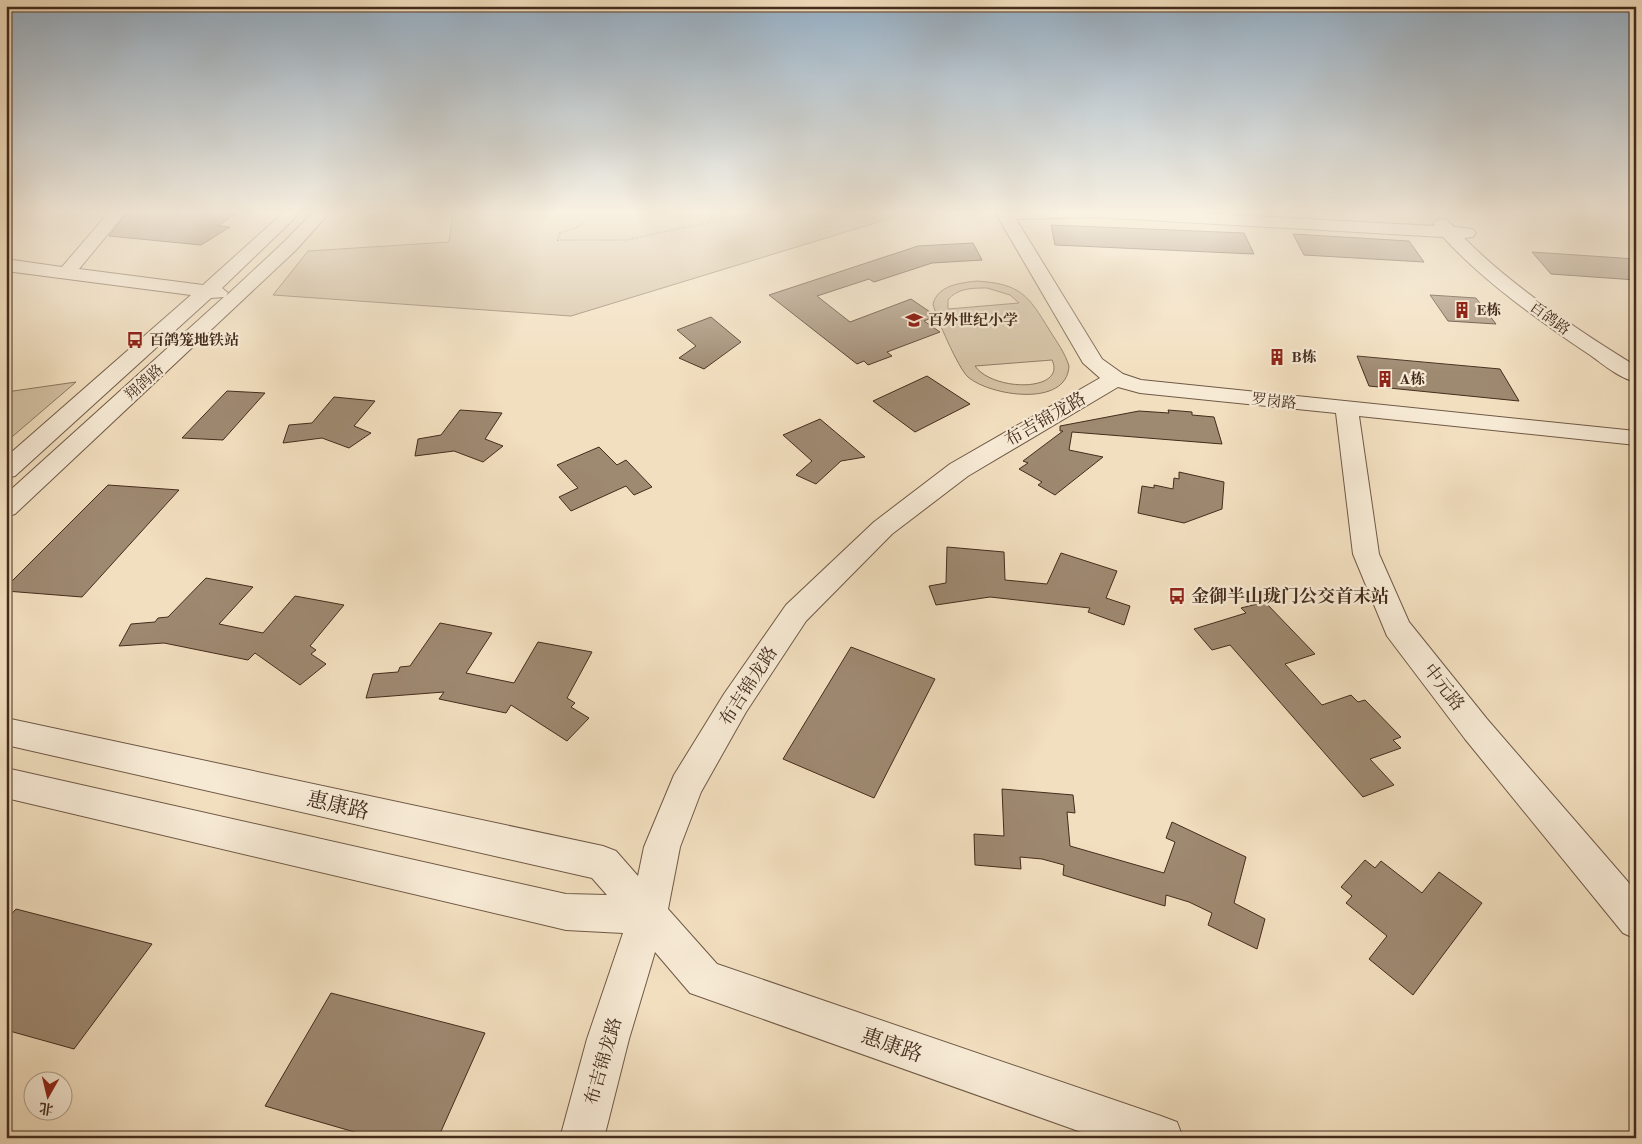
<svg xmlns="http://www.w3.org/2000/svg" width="1642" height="1144" viewBox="0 0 1642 1144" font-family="'Old Standard TT','Noto Serif SC',serif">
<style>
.green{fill:#d4c1a3;stroke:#8c7660;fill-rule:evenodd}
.building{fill:#9e8971;stroke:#442c1d}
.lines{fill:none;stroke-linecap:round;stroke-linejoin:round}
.minor-casing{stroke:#705946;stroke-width:2}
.path{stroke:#442c1d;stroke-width:2;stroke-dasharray:0.5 2;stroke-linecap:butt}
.minor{fill:#f7ead5;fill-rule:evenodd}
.labels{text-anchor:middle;stroke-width:4.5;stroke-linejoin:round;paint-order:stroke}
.far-poi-label{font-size:15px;font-weight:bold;fill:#442c1d;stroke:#f7ead5;text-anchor:start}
.far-street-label{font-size:15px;fill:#442c1d;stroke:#f7ead5}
.street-label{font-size:18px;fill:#442c1d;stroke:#f7ead5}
.poi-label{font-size:18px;font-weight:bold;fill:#442c1d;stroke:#f7ead5;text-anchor:start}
.near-street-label{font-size:21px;fill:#442c1d;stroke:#f7ead5}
</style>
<rect width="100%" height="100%" fill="#f2dfbf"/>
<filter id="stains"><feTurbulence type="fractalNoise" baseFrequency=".004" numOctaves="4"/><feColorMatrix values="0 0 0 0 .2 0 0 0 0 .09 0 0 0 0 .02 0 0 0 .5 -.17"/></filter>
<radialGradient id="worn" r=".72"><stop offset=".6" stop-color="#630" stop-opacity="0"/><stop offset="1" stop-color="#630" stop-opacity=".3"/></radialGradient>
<g class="green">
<polygon points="453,212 911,212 571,316 273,295 308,251 449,242"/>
<path d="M977,281C1021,284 1028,295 1050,331C1057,342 1065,353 1069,366C1067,408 990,396 968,377C958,368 936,317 933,304C938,285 960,283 977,281ZM987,288L1010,295L1019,303L948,309V300C957,288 973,288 987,288ZM1052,360C1067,392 993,392 975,366Z"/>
<polygon points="76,382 6,442 6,392"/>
</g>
<g class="building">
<polygon points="128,212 238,212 218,226 230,227 201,245 109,236"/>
<polygon points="1051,225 1244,233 1254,254 1055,245"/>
<polygon points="1293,234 1409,241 1424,262 1304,255"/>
<polygon points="973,243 982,260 932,263 874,282 869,279 817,296 850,322 911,299 936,316 924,321 940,332 887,352 892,356 868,365 864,361 857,364 769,295 918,246"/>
<polygon points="1532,252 1636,259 1636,280 1551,274"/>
<polygon points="1430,295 1476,298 1496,324 1448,321"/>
<polygon points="711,317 741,342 704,369 679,358 696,346 677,330"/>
<polygon points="1357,356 1500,369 1519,401 1369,386"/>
<polygon points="927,376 970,404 915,432 873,401"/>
<polygon points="227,391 265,393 223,440 182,438"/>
<polygon points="334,397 375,401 354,426 371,433 349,448 322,438 283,443 289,425 312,423"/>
<polygon points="460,410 502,413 485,439 503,446 483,462 454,451 415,456 418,439 441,435"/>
<polygon points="1168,410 1192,412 1192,415 1214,417 1222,444 1072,432 1069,450 1103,457 1055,495 1038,485 1042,482 1019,469 1028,463 1023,461 1063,431 1060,431 1060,426 1139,411 1169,413"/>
<polygon points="820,419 865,457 841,461 816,484 796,475 812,461 783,435"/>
<polygon points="599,447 617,465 626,460 652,487 634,495 626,486 571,511 559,497 578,488 557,465"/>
<polygon points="1179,472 1224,482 1222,509 1184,523 1138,513 1142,486 1154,488 1154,485 1173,489 1174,478 1179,479"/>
<polygon points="108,485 179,490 82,597 6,591 6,587"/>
<polygon points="947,547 1004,552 1005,580 1047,584 1061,553 1117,571 1106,598 1130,606 1124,625 1088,612 1090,608 990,597 936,605 929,586 946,583"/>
<polygon points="206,578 253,587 219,624 263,633 295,596 344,605 310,646 316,650 311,654 326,664 300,685 255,653 248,660 164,643 119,646 131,624 155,622 158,618 168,617"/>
<polygon points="1265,602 1315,654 1285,664 1322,705 1351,695 1358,702 1365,700 1401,737 1393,740 1401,748 1370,759 1394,785 1363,797 1230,645 1212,650 1194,629 1246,613 1241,608"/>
<polygon points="440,623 492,633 466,673 514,683 538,642 592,652 567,698 575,703 571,707 589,718 567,741 511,705 506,713 439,699 444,692 366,698 373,674 398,672 400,667 410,666"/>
<polygon points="851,647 935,679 874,798 783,759"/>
<polygon points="1002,789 1073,795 1075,813 1067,812 1070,846 1164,873 1175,842 1166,838 1172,822 1246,857 1234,903 1265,919 1257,949 1208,925 1212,913 1189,902 1166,895 1165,906 1063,875 1064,865 1042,859 1020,857 1021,869 975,865 974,834 1004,836"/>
<polygon points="1365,860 1375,868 1381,861 1422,893 1439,872 1482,903 1413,995 1369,959 1387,936 1346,903 1352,896 1341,887"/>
<polygon points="16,909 152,944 74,1049 6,1030 6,920"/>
<polygon points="331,993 485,1033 438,1138 375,1138 265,1106"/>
</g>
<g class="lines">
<g class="minor-casing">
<g id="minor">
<polygon points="109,212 126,212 79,269 203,285 284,212 301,212 222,288 228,293 226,296 284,242 313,212 330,212 296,250 15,514 6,517 6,494 224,297 211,298 15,476 6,478 6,457 191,295 6,271 6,259 62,267"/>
<path d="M995,212H1179L1435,226L1433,224L1436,220C1445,218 1448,220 1454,227L1473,229L1476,233L1473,237L1464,238C1513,287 1577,330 1636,366V382C1619,378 1604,365 1590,355C1541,322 1483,281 1443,237L1095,217L1016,219L1102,359L1123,374L1141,380L1636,431V445L1359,416L1379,554L1409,622L1487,719L1636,891V939L1623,933L1465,739L1387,636L1353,554L1336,413L1140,393L1118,387L968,476L892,534L806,621L746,712L701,792L680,847L668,909L717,964L1161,1116L1177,1122L1183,1138H1098L690,993L655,952L629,1039L604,1138H560L587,1039L623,933L566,930L6,798V768L566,894L607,895L592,878L6,745V718L603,846L616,851L638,876L644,847L674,775L724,694L786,605L874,522L950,464L1100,378L1083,363Z"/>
</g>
</g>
<polyline class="path" points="600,212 575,228 560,233 558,240 626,240 759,212"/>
<use href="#minor" class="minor"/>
</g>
<linearGradient id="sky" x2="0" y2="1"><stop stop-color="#94adc2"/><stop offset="0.57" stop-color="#f9f1e2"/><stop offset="1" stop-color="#f9f1e2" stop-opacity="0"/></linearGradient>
<rect width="1642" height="372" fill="url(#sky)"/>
<defs>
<g id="building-bare" transform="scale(1.35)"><path d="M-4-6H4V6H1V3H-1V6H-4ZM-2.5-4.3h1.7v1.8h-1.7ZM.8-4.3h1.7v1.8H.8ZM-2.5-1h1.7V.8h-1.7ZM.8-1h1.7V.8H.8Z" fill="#8f2418" stroke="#f7ead5" stroke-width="2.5" paint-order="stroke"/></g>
<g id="school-bare" transform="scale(1.35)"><path d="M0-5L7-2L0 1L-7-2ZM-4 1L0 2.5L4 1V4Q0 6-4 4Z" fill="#8f2418" stroke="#f7ead5" stroke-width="2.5" paint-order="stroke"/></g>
<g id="bus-bare" transform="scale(1.35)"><path d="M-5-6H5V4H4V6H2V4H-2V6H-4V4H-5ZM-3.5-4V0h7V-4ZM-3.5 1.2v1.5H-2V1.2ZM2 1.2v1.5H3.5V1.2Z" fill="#8f2418" stroke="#f7ead5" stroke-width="2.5" paint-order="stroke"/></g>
</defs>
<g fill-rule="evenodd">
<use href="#building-bare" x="1462" y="310"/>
<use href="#school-bare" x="914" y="320"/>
<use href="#bus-bare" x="135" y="340"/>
<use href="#building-bare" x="1277" y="357"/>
<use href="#building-bare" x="1385" y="379"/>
<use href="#bus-bare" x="1177" y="596"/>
</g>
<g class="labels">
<g class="far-poi-label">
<text x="1476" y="315">E栋</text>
<text x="928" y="325">百外世纪小学</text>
<text x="149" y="345">百鸽笼地铁站</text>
<text x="1291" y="362">B栋</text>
<text x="1399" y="384">A栋</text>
</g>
<g class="far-street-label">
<text transform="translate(1550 318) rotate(36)" y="5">百鸽路</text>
<text transform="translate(144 382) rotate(-42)" y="5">翔鸽路</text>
<text transform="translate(1274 401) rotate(6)" y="5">罗岗路</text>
</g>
<g class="street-label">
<text transform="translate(1045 419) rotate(-30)" y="6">布吉锦龙路</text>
<text transform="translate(748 686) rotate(-57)" y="6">布吉锦龙路</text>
<text transform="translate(1444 687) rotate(52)" y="6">中元路</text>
<text transform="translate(603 1061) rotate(-74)" y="6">布吉锦龙路</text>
</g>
<g class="poi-label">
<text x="1191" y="602">金御半山珑门公交首末站</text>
</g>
<g class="near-street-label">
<text transform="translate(338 805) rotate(13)" y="7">惠康路</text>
<text transform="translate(892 1045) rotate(19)" y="7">惠康路</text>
</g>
</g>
<rect width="1642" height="1144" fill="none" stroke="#f2dfbf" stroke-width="25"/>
<rect x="8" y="8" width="1627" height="1129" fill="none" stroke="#442c1d" stroke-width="2.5"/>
<rect x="12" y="12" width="1617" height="1119" fill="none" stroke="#442c1d"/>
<g transform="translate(48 1096) rotate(188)"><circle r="24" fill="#f7ead5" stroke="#af9e8b"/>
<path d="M0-4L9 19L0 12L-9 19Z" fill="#8f2418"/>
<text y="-8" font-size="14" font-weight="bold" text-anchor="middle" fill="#442c1d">北</text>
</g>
<rect width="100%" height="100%" filter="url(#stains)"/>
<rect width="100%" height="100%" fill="url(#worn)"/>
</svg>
